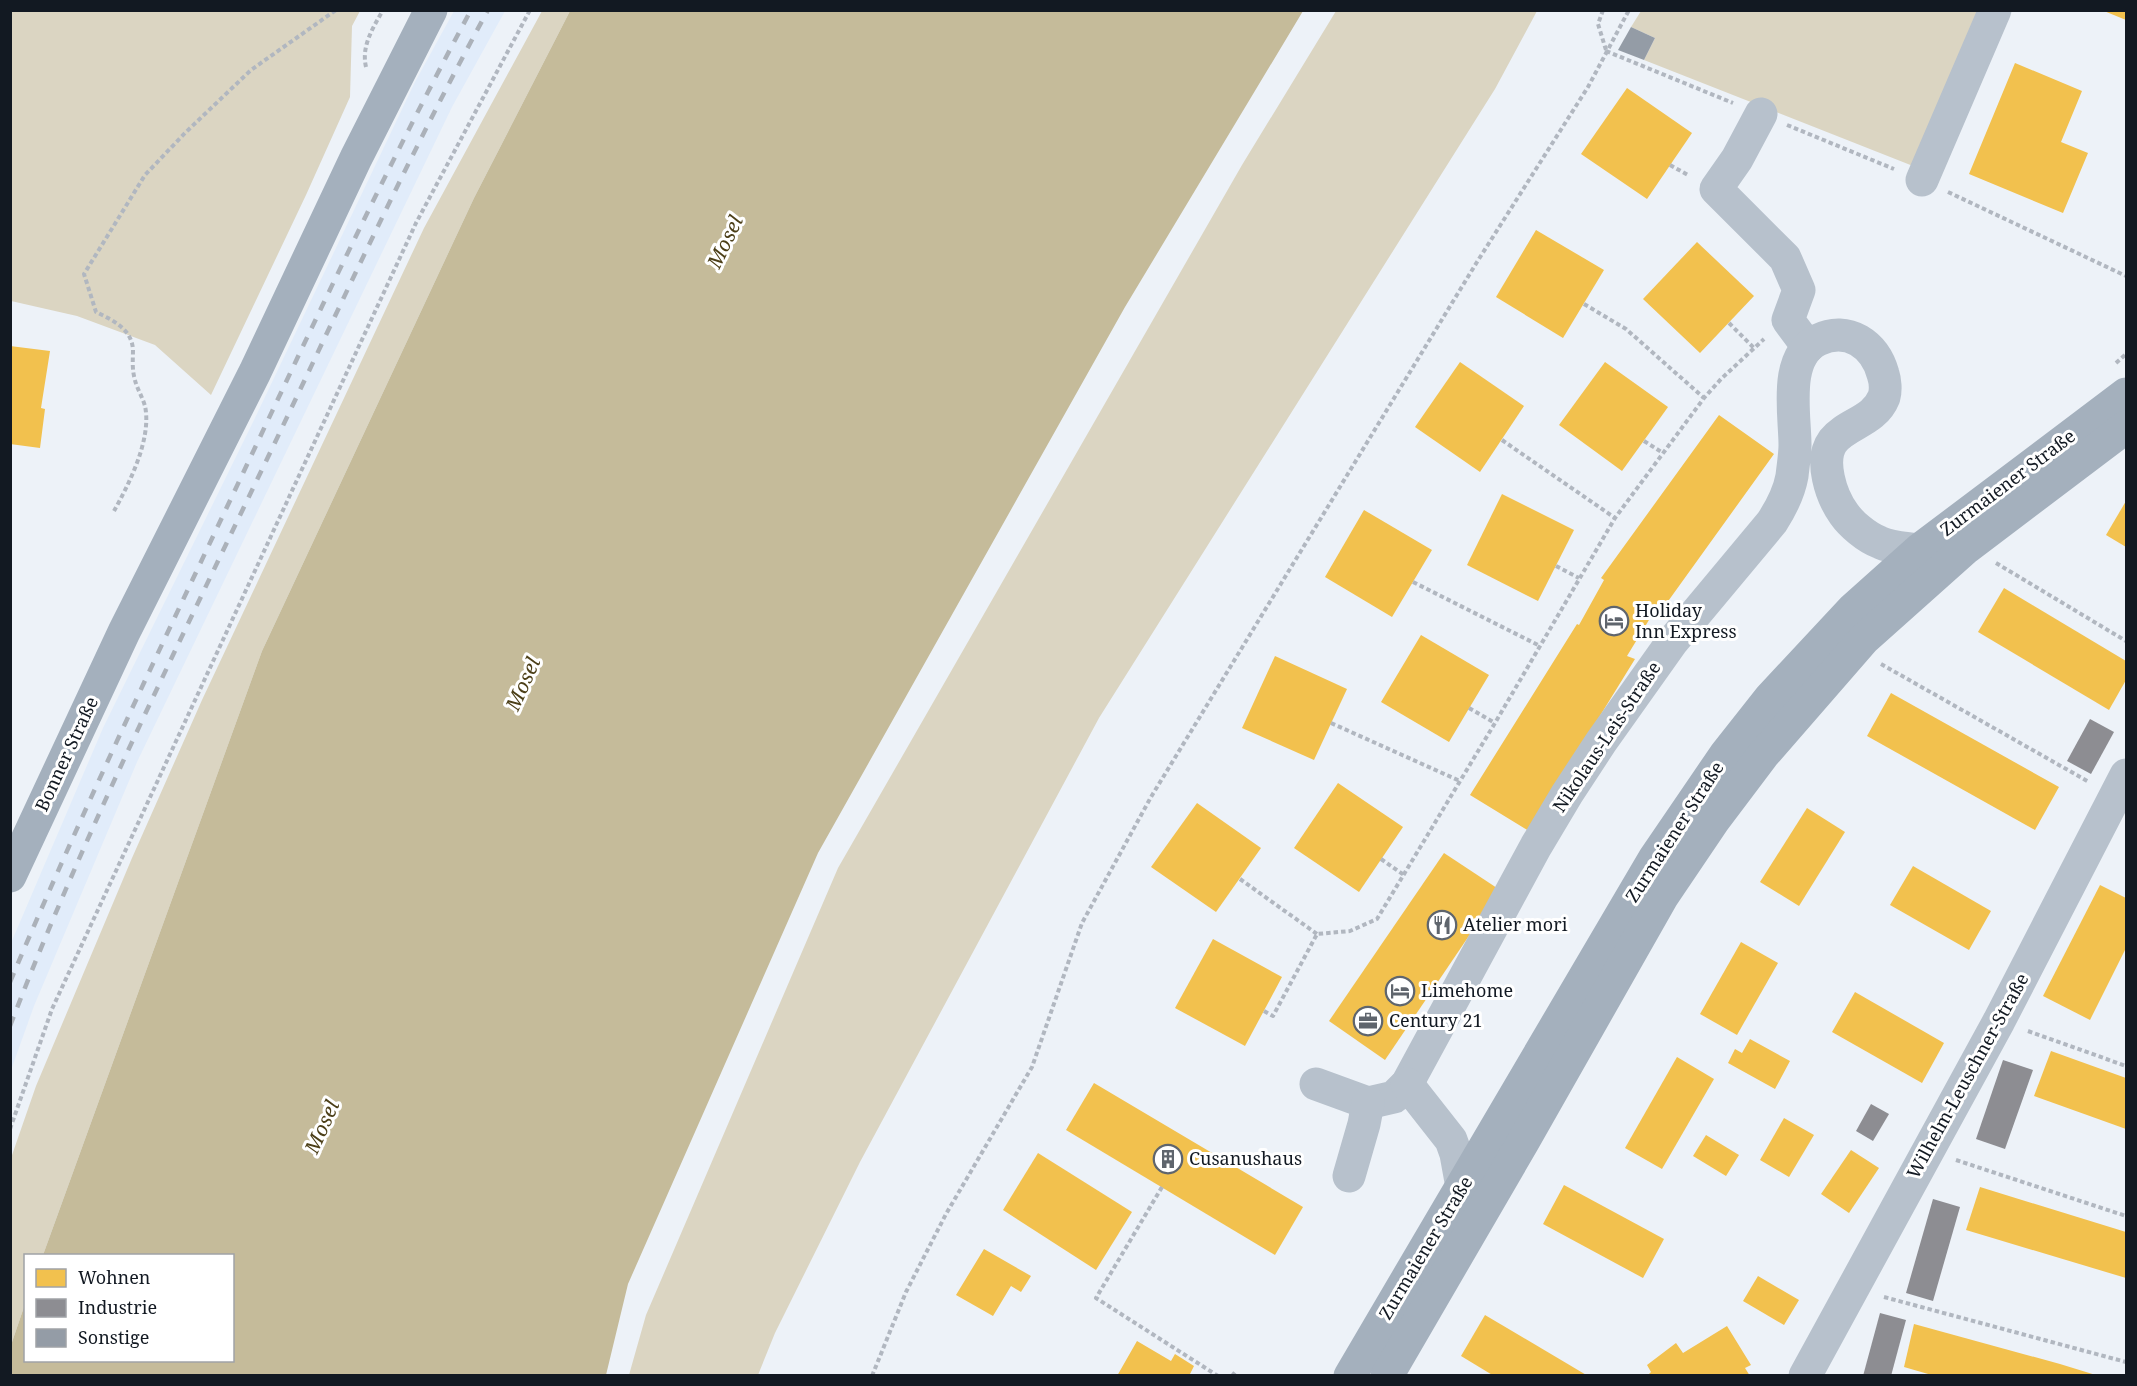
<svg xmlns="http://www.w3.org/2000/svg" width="2137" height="1386" viewBox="0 0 2137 1386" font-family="'Noto Serif',serif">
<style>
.built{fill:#e1ecfa}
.green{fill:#dbd5c2}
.water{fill:#c5bb9a}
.homes{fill:#f2c14e}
.industry{fill:#8d8d92}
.building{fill:#949ca6}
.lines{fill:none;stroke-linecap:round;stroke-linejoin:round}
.path{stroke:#b1b7c0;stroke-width:4;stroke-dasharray:4.5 3;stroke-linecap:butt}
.minor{stroke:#b7c1cc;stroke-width:33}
.major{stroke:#a4b0bd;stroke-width:33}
.rail{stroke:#abb1b9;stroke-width:4.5;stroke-dasharray:10 10;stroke-linecap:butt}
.labels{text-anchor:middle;stroke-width:6;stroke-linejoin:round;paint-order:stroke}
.street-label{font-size:18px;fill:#121922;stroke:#fff}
.poi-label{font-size:18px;fill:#121922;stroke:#fff;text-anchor:start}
.water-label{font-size:20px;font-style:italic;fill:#4c3f18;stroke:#fff}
</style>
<rect width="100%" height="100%" fill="#edf2f8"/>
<polygon class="built" points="454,11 505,11 452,107 137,762 34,1006 11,1070 10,945 14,936 103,728 254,420 415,82"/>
<g class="green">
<polygon points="11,10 360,11 352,26 350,97 306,195 211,395 155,345 77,316 11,301"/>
<polygon points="542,11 570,11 474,198 262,651 43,1255 26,1256 25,1304 11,1345 11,1158 36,1086 132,858 202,700 424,228"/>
<polygon points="1336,11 1537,11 1495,89 1099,718 860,1162 775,1333 758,1375 629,1375 646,1315 838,868 1242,165"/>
<polygon points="1641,11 1978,11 1913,166 1644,60 1655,38 1631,27"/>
</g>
<polygon class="water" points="570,11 1303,11 1125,307 818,853 628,1284 606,1375 11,1375 11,1345 25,1304 26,1360 232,1360 232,1256 43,1255 262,651 474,198"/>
<g class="homes">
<polygon points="2104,10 2126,10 2126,20 2104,11"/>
<polygon points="2015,63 2082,91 2061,142 2088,153 2063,213 1969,174"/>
<polygon points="1627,88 1692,133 1647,199 1581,154"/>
<polygon points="1536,230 1604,270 1563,338 1496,297"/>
<polygon points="1697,242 1754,296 1700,353 1643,299"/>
<polygon points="10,346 50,351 41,408 45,409 40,448 10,444"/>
<polygon points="1460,362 1524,406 1480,472 1415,427"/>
<polygon points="1605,362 1668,407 1622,471 1559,425"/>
<polygon points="1719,415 1774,454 1656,618 1652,615 1627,656 1635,659 1529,831 1470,795 1577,624 1579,625 1604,580 1601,578"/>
<polygon points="1502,494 1574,530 1538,601 1467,565"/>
<polygon points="2126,501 2126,547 2106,535"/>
<polygon points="1364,510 1432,550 1392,617 1325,577"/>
<polygon points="2004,588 2126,661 2126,680 2109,710 1978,632"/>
<polygon points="1421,635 1489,675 1449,742 1381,702"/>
<polygon points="1275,656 1347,689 1314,760 1242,728"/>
<polygon points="1891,693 2059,787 2035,830 1867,736"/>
<polygon points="1338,783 1403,827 1359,892 1294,848"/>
<polygon points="1197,803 1261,848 1216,912 1151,867"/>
<polygon points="1807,808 1845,832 1799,906 1760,882"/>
<polygon points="1444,853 1500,890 1385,1060 1329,1021"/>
<polygon points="1913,866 1991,911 1969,950 1890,905"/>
<polygon points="2100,885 2126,898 2126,948 2090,1020 2043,996"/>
<polygon points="1213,939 1282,977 1245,1046 1175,1008"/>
<polygon points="1741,942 1778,963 1737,1035 1700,1014"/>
<polygon points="1855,992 1944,1043 1922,1083 1832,1032"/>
<polygon points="1750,1039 1790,1061 1775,1089 1728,1063 1735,1049 1742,1053"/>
<polygon points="2051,1051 2126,1078 2126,1129 2034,1096"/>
<polygon points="1677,1057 1714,1079 1662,1169 1625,1148"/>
<polygon points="1094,1083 1303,1207 1275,1255 1066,1130"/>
<polygon points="1784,1118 1814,1135 1789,1177 1760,1160"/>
<polygon points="1706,1135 1739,1155 1726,1176 1693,1156"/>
<polygon points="1851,1150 1879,1168 1849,1213 1821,1194"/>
<polygon points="1038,1153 1132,1212 1096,1270 1003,1210"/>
<polygon points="1564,1185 1664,1239 1643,1278 1543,1224"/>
<polygon points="1980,1187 2126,1232 2126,1278 1966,1230"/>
<polygon points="984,1249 1031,1276 1021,1292 1011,1286 993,1316 956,1295"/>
<polygon points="1758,1276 1799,1300 1784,1325 1743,1301"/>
<polygon points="1485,1315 1588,1376 1494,1376 1461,1356"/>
<polygon points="1914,1324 2060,1364 2099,1376 1935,1376 1904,1367"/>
<polygon points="1727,1326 1751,1365 1745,1368 1750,1376 1647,1376 1651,1372 1647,1365 1676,1343 1683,1353"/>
<polygon points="1137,1341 1171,1361 1175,1354 1194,1366 1189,1376 1117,1376"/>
</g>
<g class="industry">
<polygon points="2090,719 2114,732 2091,774 2067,761"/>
<polygon points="2003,1060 2033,1070 2005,1149 1976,1139"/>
<polygon points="1871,1104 1889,1114 1873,1141 1856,1131"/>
<polygon points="1933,1199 1960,1207 1933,1301 1906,1293"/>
<polygon points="1880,1313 1906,1320 1891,1376 1863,1376"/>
</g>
<polygon class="building" points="1631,27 1655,38 1644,60 1618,50"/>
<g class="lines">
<g class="path">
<polyline points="1603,10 1598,24 1606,50"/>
<polyline points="1606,51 1733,103"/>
<path d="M366,67C361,46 373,28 383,10"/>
<polyline points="1787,125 1894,169"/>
<polyline points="1670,165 1688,175"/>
<polyline points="1948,192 2126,276"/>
<polyline points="1584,304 1626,329 1704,398"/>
<polyline points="1729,323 1754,348"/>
<polyline points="2116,363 2126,354"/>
<polyline points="1502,440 1615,518"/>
<polyline points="1644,441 1663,453"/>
<path d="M114,511C129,484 152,439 145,406C142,396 136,387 134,376C132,367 133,358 133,349C131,328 112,320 96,312L84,274L145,175L185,133L251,70L336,10"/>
<polyline points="1996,563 2126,641"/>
<polyline points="1556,566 1579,578"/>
<polyline points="1413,582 1540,646"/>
<polyline points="1881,664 2089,782"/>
<polyline points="1469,708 1495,723"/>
<polyline points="1331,723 1460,781"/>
<polyline points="1381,859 1404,875"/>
<polyline points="1240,879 1317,934"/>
<polyline points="1264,1011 1273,1016 1317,934 1350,931 1377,919 1495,723 1615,518 1704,398 1721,379 1764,339"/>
<polyline points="2028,1031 2126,1066"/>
<polyline points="10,1129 52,1009 416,223 530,10"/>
<polyline points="1956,1160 2126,1216"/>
<polyline points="1162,1187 1096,1298 1218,1376"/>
<polyline points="1884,1297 2126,1362"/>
<polyline points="872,1376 906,1292 946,1214 1032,1067 1082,923 1151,797 1477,262 1588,87 1629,10"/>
<polyline points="1232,1376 1236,1371"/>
</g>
<g class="minor">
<polyline points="1761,114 1737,159 1716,189 1785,258 1799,290 1788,320 1808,347"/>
<polyline points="1922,180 1995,10"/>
<path d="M1316,1084L1368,1103L1394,1097L1407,1084L1536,846L1567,794L1601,742L1672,642L1772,522C1781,508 1789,493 1792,476C1793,466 1795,455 1795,445C1795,414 1783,357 1818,340C1848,325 1875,345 1883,374C1885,380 1886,390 1884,397C1874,422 1847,423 1833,441C1819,460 1831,496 1844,514C1851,524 1866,537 1879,542C1890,548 1906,548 1919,550"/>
<polyline points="1407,1084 1451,1140 1456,1154 1462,1187"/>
<polyline points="1349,1176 1364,1124 1368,1103"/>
<polyline points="1805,1376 1999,1021 2126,775"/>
</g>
<g class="major">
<polyline points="10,876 124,632 255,372 356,158 431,10"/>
<polyline points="1350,1376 1654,859 1725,755 1770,698 1853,609 1919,550 2126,394"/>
<polyline points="1387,1376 1523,1142 1662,897 1714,820 1763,755 1864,639 1966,548 2126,427"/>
</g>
<g class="rail">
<path d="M10,982C83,809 164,640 244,471C317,316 390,161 471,10"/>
<path d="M10,1026C81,841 169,664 254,486C331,327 403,166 488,10"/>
</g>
</g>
<defs>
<g id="hotel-ring" transform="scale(1.5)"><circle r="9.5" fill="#fff" stroke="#5f656d" stroke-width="1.5"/><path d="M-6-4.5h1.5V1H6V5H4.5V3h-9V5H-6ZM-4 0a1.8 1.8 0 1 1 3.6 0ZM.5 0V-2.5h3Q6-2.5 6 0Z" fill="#5f656d"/></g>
<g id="restaurant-ring" transform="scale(1.5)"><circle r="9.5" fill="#fff" stroke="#5f656d" stroke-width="1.5"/><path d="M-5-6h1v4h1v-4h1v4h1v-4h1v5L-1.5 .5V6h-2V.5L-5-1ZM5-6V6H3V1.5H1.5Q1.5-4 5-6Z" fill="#5f656d"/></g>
<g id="office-ring" transform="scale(1.5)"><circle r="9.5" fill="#fff" stroke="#5f656d" stroke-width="1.5"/><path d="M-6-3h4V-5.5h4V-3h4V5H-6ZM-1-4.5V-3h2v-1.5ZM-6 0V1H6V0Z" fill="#5f656d"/></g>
<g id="building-ring" transform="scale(1.5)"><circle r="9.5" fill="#fff" stroke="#5f656d" stroke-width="1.5"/><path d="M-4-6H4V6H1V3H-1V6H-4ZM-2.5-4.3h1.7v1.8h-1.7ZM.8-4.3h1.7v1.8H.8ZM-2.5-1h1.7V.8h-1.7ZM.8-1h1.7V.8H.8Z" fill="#5f656d"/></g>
</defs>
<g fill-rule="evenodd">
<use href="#hotel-ring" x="1614" y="621"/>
<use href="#restaurant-ring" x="1442" y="925"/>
<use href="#hotel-ring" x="1400" y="991"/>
<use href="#office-ring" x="1368" y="1021"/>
<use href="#building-ring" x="1168" y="1159"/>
</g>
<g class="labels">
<g class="street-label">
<text transform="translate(2008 483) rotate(-37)" y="6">Zurmaiener Straße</text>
<text transform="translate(1607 737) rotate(-56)" y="6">Nikolaus-Leis-Straße</text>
<text transform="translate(67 754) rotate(-65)" y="6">Bonner Straße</text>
<text transform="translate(1675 832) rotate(-57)" y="6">Zurmaiener Straße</text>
<text transform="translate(1968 1076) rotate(-61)" y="6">Wilhelm-Leuschner-Straße</text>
<text transform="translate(1426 1248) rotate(-59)" y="6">Zurmaiener Straße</text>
</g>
<g class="poi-label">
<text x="1635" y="617">Holiday<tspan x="1635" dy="21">Inn Express</tspan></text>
<text x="1463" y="931">Atelier mori</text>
<text x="1421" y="997">Limehome</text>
<text x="1389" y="1027">Century 21</text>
<text x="1189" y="1165">Cusanushaus</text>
</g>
<g class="water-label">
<text transform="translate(725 242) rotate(-64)" y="7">Mosel</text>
<text transform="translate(523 684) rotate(-66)" y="7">Mosel</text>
<text transform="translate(322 1127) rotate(-66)" y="7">Mosel</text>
</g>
</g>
<rect width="2137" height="1386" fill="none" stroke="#121922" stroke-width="24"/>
<rect x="24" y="1254" width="210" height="108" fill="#ffffff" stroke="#a0a3a7" stroke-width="1.5"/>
<rect x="36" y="1269" width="30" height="18" fill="#f2c14e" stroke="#a0a3a7" stroke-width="1.5"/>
<text x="78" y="1284" font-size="18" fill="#121922">Wohnen</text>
<rect x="36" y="1299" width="30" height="18" fill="#8d8d92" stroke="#a0a3a7" stroke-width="1.5"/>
<text x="78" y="1314" font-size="18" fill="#121922">Industrie</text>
<rect x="36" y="1329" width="30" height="18" fill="#949ca6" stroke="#a0a3a7" stroke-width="1.5"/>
<text x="78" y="1344" font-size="18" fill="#121922">Sonstige</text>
</svg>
